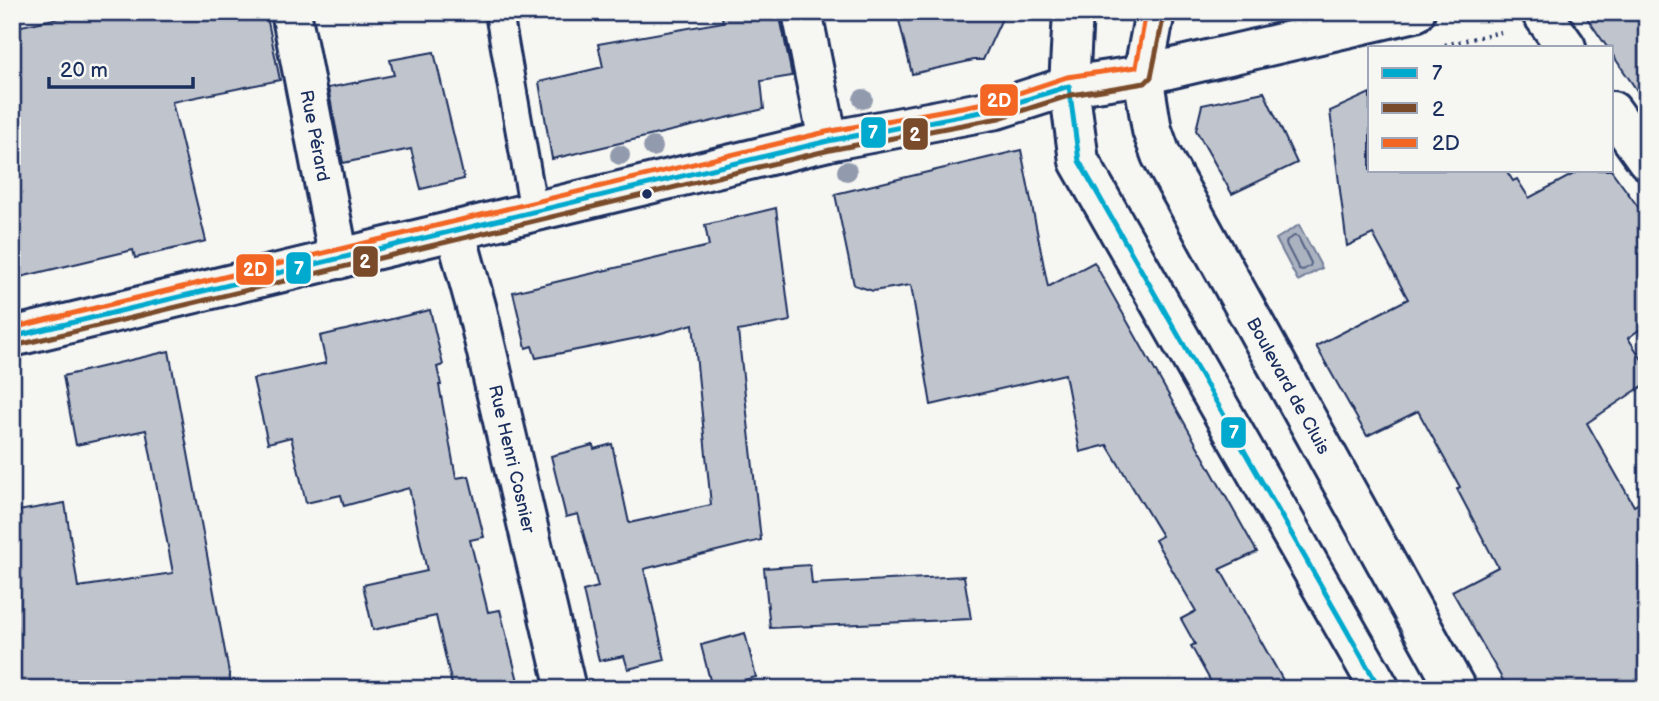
<svg xmlns="http://www.w3.org/2000/svg" width="1659" height="701" viewBox="0 0 1659 701" font-family="'Balsamiq Sans',sans-serif">
<style>
.water{fill:#abb2c0;stroke:#717e99;stroke-width:2}
.lines{fill:none;stroke-linecap:round;stroke-linejoin:round}
.shore{stroke:#556385;stroke-width:2}
.building{fill:#c0c4cd;stroke:#1b2f5e;stroke-width:2}
.service-casing{stroke:#1b2f5e;stroke-width:32}
.minor-casing{stroke:#1b2f5e;stroke-width:44}
.secondary-casing{stroke:#1b2f5e;stroke-width:44}
.path{stroke:#1b2f5e;stroke-width:4.5;stroke-dasharray:2 5;stroke-linecap:butt}
.service{stroke:#f6f6f2;stroke-width:26}
.minor{stroke:#f6f6f2;stroke-width:38}
.secondary{stroke:#f6f6f2;stroke-width:38}
.bus-1-casing{stroke:#f6f6f2;stroke-width:10}
.bus-2-casing{stroke:#f6f6f2;stroke-width:10}
.bus-3-casing{stroke:#f6f6f2;stroke-width:10}
.bus-1{stroke:#00a9ce;stroke-width:5}
.bus-2{stroke:#7a4b2a;stroke-width:5}
.bus-3{stroke:#f26522;stroke-width:5}
.tree{fill:#929bae}
.bus-dot{fill:#1b2f5e;stroke:#f6f6f2;stroke-width:2.5}
.labels{text-anchor:middle;stroke-width:7;stroke-linejoin:round;paint-order:stroke}
.street-label{font-size:18px;fill:#1b2f5e;stroke:#f6f6f2}
.line-badge{stroke:#f6f6f2;stroke-width:2.5}
.badge-label{font-size:19px;text-anchor:middle;font-weight:bold;fill:#fff}
</style>
<rect width="100%" height="100%" fill="#f6f6f2"/>
<filter id="ink" filterUnits="userSpaceOnUse"><feTurbulence type="fractalNoise" baseFrequency=".0143" numOctaves="2"/><feDisplacementMap in="SourceGraphic" scale="14" xChannelSelector="R" yChannelSelector="G"/><feConvolveMatrix kernelMatrix="1 2 1 2 8 2 1 2 1" color-interpolation-filters="sRGB"/></filter>
<g filter="url(#ink)">
<polygon class="water" points="1299,225 1322,268 1298,281 1276,239"/>
<g class="lines">
<polygon class="shore" points="1294,236 1298,237 1311,263 1310,266 1303,270 1299,269 1286,244 1287,240"/>
</g>
<g class="building">
<polygon points="86,12 266,12 280,80 172,102 206,241 135,258 133,250 12,279 12,28"/>
<polygon points="721,12 779,12 792,76 761,81 764,109 552,159 539,82 603,67 598,44 723,22"/>
<polygon points="897,12 1005,12 983,60 974,60 912,74"/>
<polygon points="1583,12 1647,12 1647,105 1612,54 1612,47 1607,47"/>
<polygon points="434,52 464,179 421,189 411,149 343,163 328,88 394,75 390,60"/>
<polygon points="1264,92 1297,163 1232,194 1196,130 1202,105"/>
<polygon points="1370,93 1370,170 1506,170 1513,181 1517,179 1529,198 1581,170 1611,170 1647,219 1647,324 1628,338 1647,367 1647,383 1587,423 1634,506 1647,498 1647,689 1508,689 1452,591 1498,567 1457,489 1460,487 1443,456 1418,411 1367,436 1316,346 1408,299 1373,234 1347,246 1330,111"/>
<polygon points="1021,150 1048,287 1094,262 1257,552 1220,569 1288,689 1215,689 1191,646 1195,644 1181,619 1196,611 1155,540 1162,536 1107,445 1080,452 1065,374 931,405 911,285 873,291 854,285 835,194"/>
<polygon points="776,208 790,321 738,331 761,540 644,569 665,660 628,669 624,656 599,661 583,591 598,587 578,514 566,517 551,456 593,445 594,449 612,444 629,523 711,505 693,324 658,334 536,358 532,346 526,348 513,292 709,246 705,225"/>
<polygon points="430,310 443,365 437,367 441,385 439,385 456,478 469,476 484,537 470,540 488,612 500,610 518,681 482,689 453,689 436,616 373,630 363,585 427,571 409,488 344,506 341,495 306,503 291,437 268,443 253,379 326,363 320,336"/>
<polygon points="169,351 232,689 122,689 120,681 69,689 12,689 12,512 65,503 78,587 173,573 146,430 76,445 63,376"/>
<polygon points="810,565 812,584 964,576 971,619 770,628 764,568"/>
<polygon points="745,633 756,677 712,688 701,645"/>
</g>
<g class="lines">
<g class="service-casing">
<polyline id="service" points="500,19 534,212"/>
</g>
<g class="minor-casing">
<g id="minor">
<path id="s1" d="M291,12L339,259"/>
<polyline points="802,12 828,141"/>
<polyline points="1541,12 1566,47"/>
<polyline points="1143,75 1415,12"/>
<polyline points="1612,111 1647,160"/>
<path id="s2" d="M455,230L477,310L566,689"/>
</g>
</g>
<g class="secondary-casing">
<g id="secondary">
<polyline points="1073,12 1069,86 1079,161 1380,689"/>
<path id="s3" d="M1155,12L1143,75L1152,130L1161,155L1456,689"/>
<polyline points="12,337 828,141 997,109 1069,86 1143,75"/>
</g>
</g>
<polyline class="path" points="1445,45 1501,32"/>
<use href="#service" class="service"/>
<use href="#minor" class="minor"/>
<use href="#secondary" class="secondary"/>
<g class="bus-1-casing">
<polyline id="bus-1" points="12,337 828,141 997,109 1069,86 1079,161 1380,689"/>
</g>
<g class="bus-2-casing">
<polyline id="bus-2" points="14,346 830,150 999,118 1071,95 1145,83 1151,77 1164,14"/>
</g>
<g class="bus-3-casing">
<polyline id="bus-3" points="12,328 826,132 995,101 1067,77 1136,67 1146,12"/>
</g>
<use href="#bus-1" class="bus-1"/>
<use href="#bus-2" class="bus-2"/>
<use href="#bus-3" class="bus-3"/>
</g>
<g class="tree">
<circle cx="863" cy="99" r="10"/>
<circle cx="653" cy="147" r="10"/>
<circle cx="620" cy="155" r="10"/>
<circle cx="847" cy="171" r="10"/>
</g>
</g>
<circle class="bus-dot" cx="647" cy="194" r="6"/>
<g class="labels">
<g class="street-label">
<text dy="6" stroke="none"><textPath href="#s1" startOffset="126">Rue Pérard</textPath></text>
<text dy="6" stroke="none"><textPath href="#s3" startOffset="410">Boulevard de Cluis</textPath></text>
<text dy="6" stroke="none"><textPath href="#s2" startOffset="236">Rue Henri Cosnier</textPath></text>
</g>
</g>
<g class="line-badge">
<rect x="979" y="83" width="40" height="34" rx="7" fill="#f26522"/>
<rect x="860" y="116" width="27" height="33" rx="7" fill="#00a9ce"/>
<rect x="902" y="117" width="27" height="34" rx="7" fill="#7a4b2a"/>
<rect x="352" y="245" width="27" height="33" rx="7" fill="#7a4b2a"/>
<rect x="285" y="251" width="27" height="34" rx="7" fill="#00a9ce"/>
<rect x="235" y="253" width="40" height="33" rx="7" fill="#f26522"/>
<rect x="1220" y="416" width="27" height="33" rx="7" fill="#00a9ce"/>
</g>
<g class="badge-label">
<text x="999" y="107">2D</text>
<text x="873" y="139">7</text>
<text x="915" y="141">2</text>
<text x="365" y="268">2</text>
<text x="299" y="275">7</text>
<text x="255" y="276">2D</text>
<text x="1234" y="439">7</text>
</g>
<rect width="1659" height="701" fill="none" stroke="#f6f6f2" stroke-width="42"/>
<rect x="21" y="21" width="1617" height="659" fill="none" stroke="#1b2f5e" stroke-width="2.5" filter="url(#ink)"/>
<rect x="1368" y="46" width="245" height="126" fill="#f6f6f2" stroke="#9ea6b7" stroke-width="2"/>
<rect x="1382" y="68" width="35" height="10" fill="#00a9ce" stroke="#9ea6b7" stroke-width="2"/>
<text x="1432" y="80" font-size="21" fill="#1b2f5e">7</text>
<rect x="1382" y="103" width="35" height="10" fill="#7a4b2a" stroke="#9ea6b7" stroke-width="2"/>
<text x="1432" y="116" font-size="21" fill="#1b2f5e">2</text>
<rect x="1382" y="138" width="35" height="10" fill="#f26522" stroke="#9ea6b7" stroke-width="2"/>
<text x="1432" y="150" font-size="21" fill="#1b2f5e">2D</text>
<path d="M49 77v10h144v-10" fill="none" stroke="#1b2f5e" stroke-width="3.5"/>
<text x="60" y="77" font-size="21" fill="#1b2f5e" stroke="#f6f6f2" stroke-width="5" paint-order="stroke">20 m</text>
</svg>
